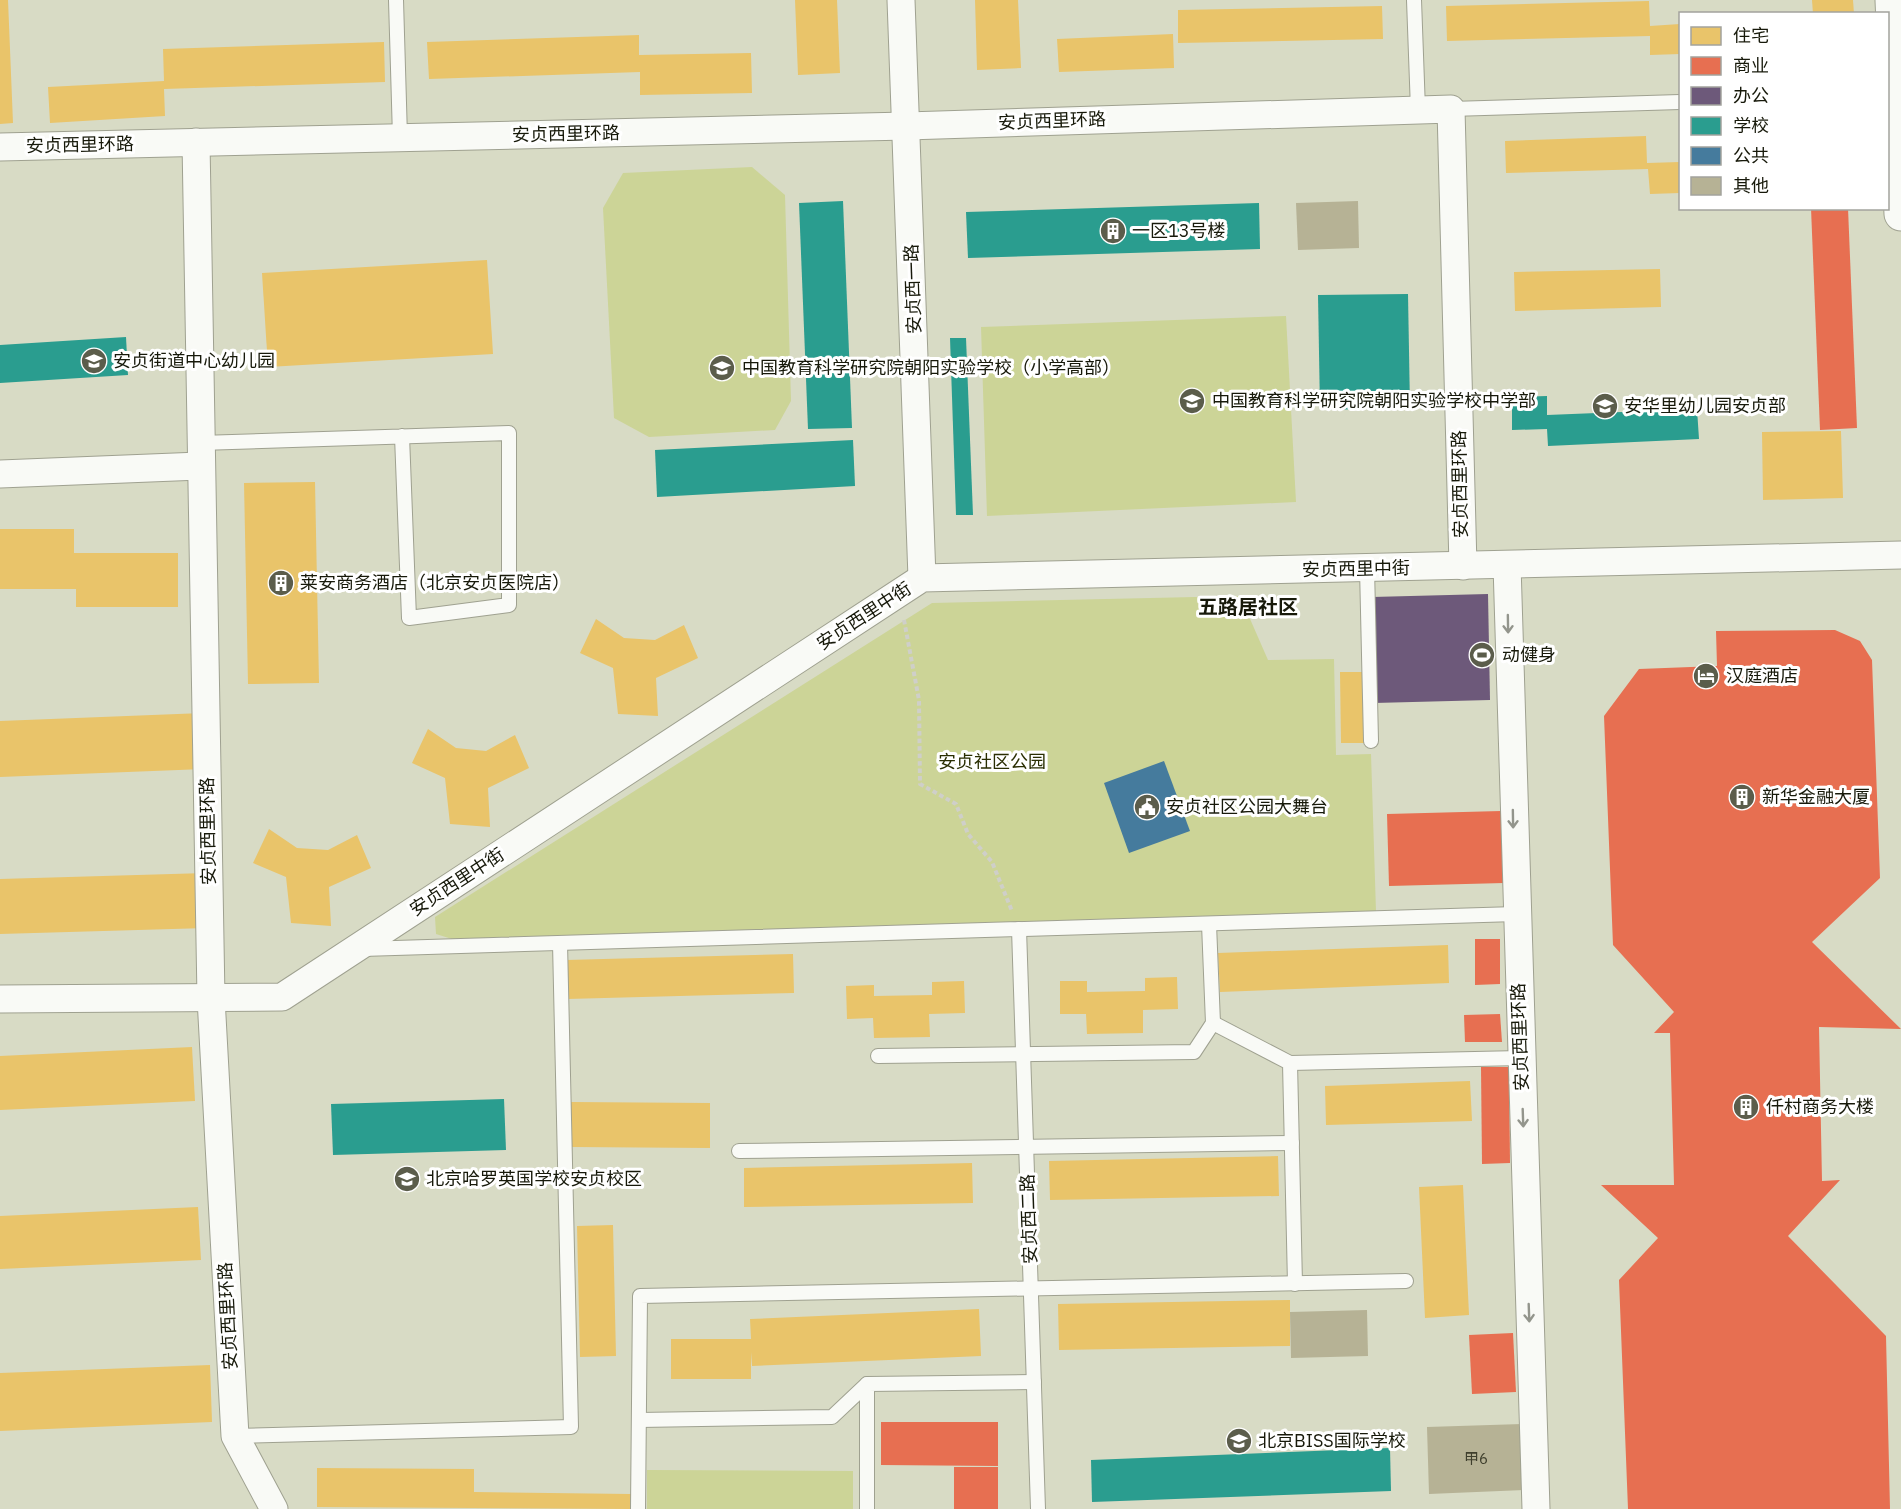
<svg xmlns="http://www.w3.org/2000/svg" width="1901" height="1509" viewBox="0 0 1901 1509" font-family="'IBM Plex Sans','Noto Sans SC',sans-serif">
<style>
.green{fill:#ccd497}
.homes{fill:#e9c46a}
.shops{fill:#e76f51}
.offices{fill:#6d597a}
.schools{fill:#2a9d8f}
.public{fill:#457b9d}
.building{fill:#b6b295}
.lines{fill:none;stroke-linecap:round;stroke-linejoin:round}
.lane-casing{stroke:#9fa190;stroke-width:16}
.street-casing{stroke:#9fa190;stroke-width:29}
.secondary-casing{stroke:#9fa190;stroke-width:35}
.path{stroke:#cfcfc9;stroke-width:4;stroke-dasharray:4.5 3;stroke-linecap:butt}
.lane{stroke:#f9faf6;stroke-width:14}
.street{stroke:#f9faf6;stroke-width:27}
.secondary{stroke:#f9faf6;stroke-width:33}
.oneway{stroke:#93958c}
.labels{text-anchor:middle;stroke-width:6;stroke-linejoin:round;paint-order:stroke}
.number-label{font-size:15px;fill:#3f3f2d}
.street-label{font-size:18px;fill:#17190a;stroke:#fff}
.poi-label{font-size:18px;fill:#17190a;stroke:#fff;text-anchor:start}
.park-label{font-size:18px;fill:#2a2e02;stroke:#fff}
.neighbourhood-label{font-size:20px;font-weight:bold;fill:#17190a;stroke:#fff}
</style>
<rect width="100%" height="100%" fill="#d8dbc5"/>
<g class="green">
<polygon points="752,167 785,195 791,401 775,430 649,437 614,418 603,208 623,173"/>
<polygon points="1286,316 1296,502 987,516 981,327"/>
<polygon points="1240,596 1268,660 1334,659 1336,755 1371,754 1376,911 452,939 436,934 435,917 932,603"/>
<polygon points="647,1470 853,1471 853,1509 647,1509"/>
</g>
<g class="homes">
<polygon points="0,0 8,0 13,123 0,124"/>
<polygon points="795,0 837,0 840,73 798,75"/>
<polygon points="975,0 1018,0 1021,68 977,70"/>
<polygon points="1812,0 1853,0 1854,14 1813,14"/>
<polygon points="1649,1 1650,26 1680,24 1680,54 1650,55 1650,36 1447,41 1446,6"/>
<polygon points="1382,6 1383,39 1178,43 1178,10"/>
<polygon points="1173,34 1174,68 1059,72 1057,39"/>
<polygon points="639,35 639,55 751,53 752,93 640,95 640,72 429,79 427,42"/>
<polygon points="384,42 385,82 164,89 165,116 50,123 48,87 164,81 163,49"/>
<polygon points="1646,136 1647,163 1680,162 1680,193 1650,194 1648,169 1506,173 1505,141"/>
<polygon points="487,260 493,354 268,367 262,273"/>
<polygon points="1660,269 1661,307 1515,311 1514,272"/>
<polygon points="1841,431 1843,498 1763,500 1762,432"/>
<polygon points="315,482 319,683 248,684 244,483"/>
<polygon points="0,529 74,529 74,553 178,553 178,607 76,607 76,589 0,589"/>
<polygon points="596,619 624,638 655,640 684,625 698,658 656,678 658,716 618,714 613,668 580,653"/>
<polygon points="1340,672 1363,672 1364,743 1341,743"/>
<polygon points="203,713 204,769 0,777 0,721"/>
<polygon points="428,729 456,748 486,751 515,735 529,768 488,788 490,827 450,824 445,778 412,763"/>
<polygon points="269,829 297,848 328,850 357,835 371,868 329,887 331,926 291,923 286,877 253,863"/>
<polygon points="206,873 207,928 0,934 0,879"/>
<polygon points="1448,945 1449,983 1220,992 1218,953"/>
<polygon points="793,954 794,993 567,999 566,960"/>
<polygon points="1177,977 1178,1009 1143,1010 1143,1033 1087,1034 1086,1014 1060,1014 1060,981 1087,981 1087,992 1145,991 1145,978"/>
<polygon points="964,981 965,1013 929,1014 930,1037 874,1038 873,1018 847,1019 846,986 874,985 874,996 932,995 932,982"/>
<polygon points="192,1047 195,1101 0,1110 0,1056"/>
<polygon points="1470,1081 1472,1121 1326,1125 1325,1086"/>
<polygon points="571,1102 710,1103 710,1148 571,1147"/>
<polygon points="1278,1156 1279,1196 1050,1200 1049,1161"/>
<polygon points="972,1163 973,1203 744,1207 744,1168"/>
<polygon points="1463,1185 1469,1315 1425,1318 1419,1187"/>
<polygon points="198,1207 201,1260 0,1269 0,1216"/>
<polygon points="613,1225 616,1356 580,1357 577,1226"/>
<polygon points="1290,1300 1290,1346 1059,1350 1058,1304"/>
<polygon points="979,1309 981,1356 752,1366 751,1352 751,1379 671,1379 671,1339 751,1339 750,1319"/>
<polygon points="210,1365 212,1422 0,1431 0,1373"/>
<polygon points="317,1468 474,1469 474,1492 631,1494 630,1509 317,1507"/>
</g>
<g class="shops">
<polygon points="1811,208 1848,208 1857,428 1820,430"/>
<polygon points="1835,630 1860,641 1872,660 1880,878 1812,942 1901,1029 1819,1027 1822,1181 1840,1180 1788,1236 1886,1336 1890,1509 1628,1509 1619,1280 1658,1238 1601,1185 1674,1185 1670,1033 1654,1033 1674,1012 1613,945 1604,716 1639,669 1717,666 1716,631"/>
<polygon points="1501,811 1504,883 1389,886 1387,814"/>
<polygon points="1475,939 1500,939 1500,984 1475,985"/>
<polygon points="1500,1014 1502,1042 1465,1042 1464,1015"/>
<polygon points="1481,1067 1509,1067 1510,1163 1482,1164"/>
<polygon points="1513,1333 1516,1392 1472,1394 1469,1335"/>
<polygon points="881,1422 998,1422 998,1466 881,1465"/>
<rect x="954" y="1467" width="44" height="42"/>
</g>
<polygon class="offices" points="1488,594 1490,700 1374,703 1372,597"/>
<g class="schools">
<polygon points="843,201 852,428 808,429 799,203"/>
<polygon points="1259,203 1260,249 968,258 966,212"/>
<polygon points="1408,294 1410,408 1320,410 1318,295"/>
<polygon points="126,337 128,375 0,383 0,345"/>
<polygon points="950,338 966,338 973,515 956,515"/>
<polygon points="1547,396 1547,415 1697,409 1699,439 1548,446 1547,429 1512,430 1512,397"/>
<polygon points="853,440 855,486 657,497 655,450"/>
<polygon points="504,1099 506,1150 333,1155 331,1104"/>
<polygon points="1390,1448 1391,1491 1092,1502 1091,1460"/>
</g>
<polygon class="public" points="1164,761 1190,831 1129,853 1104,783"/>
<g class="building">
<polygon points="1358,201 1359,248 1298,250 1296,203"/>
<polygon points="1367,1310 1368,1356 1291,1358 1290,1312"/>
<polygon points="1522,1424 1524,1490 1429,1494 1427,1427"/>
</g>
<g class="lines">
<g class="lane-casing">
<g id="lane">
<polyline points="396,0 400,137"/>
<polyline points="1414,0 1418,110"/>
<polyline points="1451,109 1680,102"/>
<polyline points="200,443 509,433 509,605 409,618 402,436"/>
<polyline points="1367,568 1371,741"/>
<polyline points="1019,929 1038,1509"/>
<polyline points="362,949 1516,914"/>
<polyline points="1213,1023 1290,1063 1295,1284"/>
<polyline points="878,1056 1194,1052 1213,1023 1209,924"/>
<polyline points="1290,1063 1521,1058"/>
<polyline points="739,1151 1292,1143"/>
<polyline points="639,1420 832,1417 867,1384"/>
<polyline points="235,1436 571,1427 560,943"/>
<polyline points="638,1509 640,1296 1406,1281"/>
<polyline points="867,1509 867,1384 1034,1382"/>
</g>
</g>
<g class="street-casing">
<g id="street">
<polyline points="901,0 922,578"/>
<polyline points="196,142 211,998 235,1436 274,1509"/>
<polyline points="0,147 907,126 1451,109 1463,566"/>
<polyline points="0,474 200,466"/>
<polyline points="1507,565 1536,1509"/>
<polyline points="0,999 282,997 922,578 1901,555"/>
</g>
</g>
<g class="secondary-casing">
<polyline id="secondary" points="1892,0 1901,214"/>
</g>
<polyline class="path" points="904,620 919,700 920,784 956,804 968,834 992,862 1012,911"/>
<use href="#lane" class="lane"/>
<use href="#street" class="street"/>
<use href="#secondary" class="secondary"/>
</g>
<defs><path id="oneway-shaft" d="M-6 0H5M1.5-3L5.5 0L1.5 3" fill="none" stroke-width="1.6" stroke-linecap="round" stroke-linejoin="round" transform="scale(1.5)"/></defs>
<g class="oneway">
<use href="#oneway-shaft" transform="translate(1508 624) rotate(89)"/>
<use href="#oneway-shaft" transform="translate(1513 819) rotate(89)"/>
<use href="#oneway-shaft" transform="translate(1523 1118) rotate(88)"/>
<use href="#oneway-shaft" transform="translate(1529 1313) rotate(88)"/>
</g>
<defs>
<g id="building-disc" transform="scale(1.35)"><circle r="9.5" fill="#5b5d4b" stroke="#fff"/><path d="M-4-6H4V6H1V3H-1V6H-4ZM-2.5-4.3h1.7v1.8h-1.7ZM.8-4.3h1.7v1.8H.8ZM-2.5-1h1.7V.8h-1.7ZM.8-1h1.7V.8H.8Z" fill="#fff"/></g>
<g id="school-disc" transform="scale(1.35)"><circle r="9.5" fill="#5b5d4b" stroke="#fff"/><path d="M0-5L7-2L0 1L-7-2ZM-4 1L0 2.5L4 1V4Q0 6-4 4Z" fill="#fff"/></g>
<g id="stadium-disc" transform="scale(1.35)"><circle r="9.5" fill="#5b5d4b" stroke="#fff"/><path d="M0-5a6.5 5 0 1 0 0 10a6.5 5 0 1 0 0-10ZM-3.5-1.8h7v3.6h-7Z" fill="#fff"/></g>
<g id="hotel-disc" transform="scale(1.35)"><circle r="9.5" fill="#5b5d4b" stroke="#fff"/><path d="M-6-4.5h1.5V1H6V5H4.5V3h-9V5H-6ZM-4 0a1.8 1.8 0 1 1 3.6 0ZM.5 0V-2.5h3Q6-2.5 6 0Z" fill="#fff"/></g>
<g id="civic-disc" transform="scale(1.35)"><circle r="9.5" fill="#5b5d4b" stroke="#fff"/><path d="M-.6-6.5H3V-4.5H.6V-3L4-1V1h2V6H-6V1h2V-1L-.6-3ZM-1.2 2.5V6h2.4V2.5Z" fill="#fff"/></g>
</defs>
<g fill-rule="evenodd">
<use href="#building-disc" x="1113" y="231"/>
<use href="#school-disc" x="94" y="361"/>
<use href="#school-disc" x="722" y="368"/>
<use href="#school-disc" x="1192" y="401"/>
<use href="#school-disc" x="1605" y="406"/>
<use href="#building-disc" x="281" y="583"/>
<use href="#stadium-disc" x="1482" y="655"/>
<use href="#hotel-disc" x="1706" y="676"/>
<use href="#building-disc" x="1742" y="797"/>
<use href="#civic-disc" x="1147" y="807"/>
<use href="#building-disc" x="1746" y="1107"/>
<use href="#school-disc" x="407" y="1179"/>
<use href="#school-disc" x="1239" y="1441"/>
</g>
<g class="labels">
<g class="number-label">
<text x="1476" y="1464">甲6</text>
</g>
<g class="street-label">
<text transform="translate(1052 121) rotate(-2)" y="6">安贞西里环路</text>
<text transform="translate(566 134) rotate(-1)" y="6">安贞西里环路</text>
<text transform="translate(80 145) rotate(-1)" y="6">安贞西里环路</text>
<text transform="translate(913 289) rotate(-92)" y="6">安贞西一路</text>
<text transform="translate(1460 484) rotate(-91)" y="6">安贞西里环路</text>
<text transform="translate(1356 569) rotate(-1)" y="6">安贞西里中街</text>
<text transform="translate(864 616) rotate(-33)" y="6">安贞西里中街</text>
<text transform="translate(208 831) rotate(-91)" y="6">安贞西里环路</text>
<text transform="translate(457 882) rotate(-33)" y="6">安贞西里中街</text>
<text transform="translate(1520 1037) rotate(-92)" y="6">安贞西里环路</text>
<text transform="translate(1029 1219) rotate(-92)" y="6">安贞西二路</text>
<text transform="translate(228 1316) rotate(-93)" y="6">安贞西里环路</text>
</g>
<g class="poi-label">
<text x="1132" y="237">一区13号楼</text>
<text x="113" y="367">安贞街道中心幼儿园</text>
<text x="742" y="374">中国教育科学研究院朝阳实验学校（小学高部）</text>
<text x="1212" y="407">中国教育科学研究院朝阳实验学校中学部</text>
<text x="1624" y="412">安华里幼儿园安贞部</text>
<text x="300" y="589">莱安商务酒店（北京安贞医院店）</text>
<text x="1502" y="661">动健身</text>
<text x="1726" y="682">汉庭酒店</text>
<text x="1762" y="803">新华金融大厦</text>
<text x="1166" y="813">安贞社区公园大舞台</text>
<text x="1766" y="1113">仟村商务大楼</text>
<text x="426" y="1185">北京哈罗英国学校安贞校区</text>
<text x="1258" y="1447">北京BISS国际学校</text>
</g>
<g class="park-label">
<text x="992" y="768">安贞社区公园</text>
</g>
<g class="neighbourhood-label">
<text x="1248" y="614">五路居社区</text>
</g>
</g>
<rect x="1679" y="12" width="210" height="198" fill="#ffffff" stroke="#a2a39d" stroke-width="1.5"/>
<rect x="1691" y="27" width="30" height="18" fill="#e9c46a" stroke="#a2a39d" stroke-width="1.5"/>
<text x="1733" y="42" font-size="18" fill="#17190a">住宅</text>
<rect x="1691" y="57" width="30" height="18" fill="#e76f51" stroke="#a2a39d" stroke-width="1.5"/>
<text x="1733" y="72" font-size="18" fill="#17190a">商业</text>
<rect x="1691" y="87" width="30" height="18" fill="#6d597a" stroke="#a2a39d" stroke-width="1.5"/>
<text x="1733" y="102" font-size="18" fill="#17190a">办公</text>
<rect x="1691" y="117" width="30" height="18" fill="#2a9d8f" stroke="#a2a39d" stroke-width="1.5"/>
<text x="1733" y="132" font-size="18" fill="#17190a">学校</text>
<rect x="1691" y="147" width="30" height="18" fill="#457b9d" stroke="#a2a39d" stroke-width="1.5"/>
<text x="1733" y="162" font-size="18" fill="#17190a">公共</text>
<rect x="1691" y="177" width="30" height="18" fill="#b6b295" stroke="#a2a39d" stroke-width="1.5"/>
<text x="1733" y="192" font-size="18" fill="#17190a">其他</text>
</svg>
